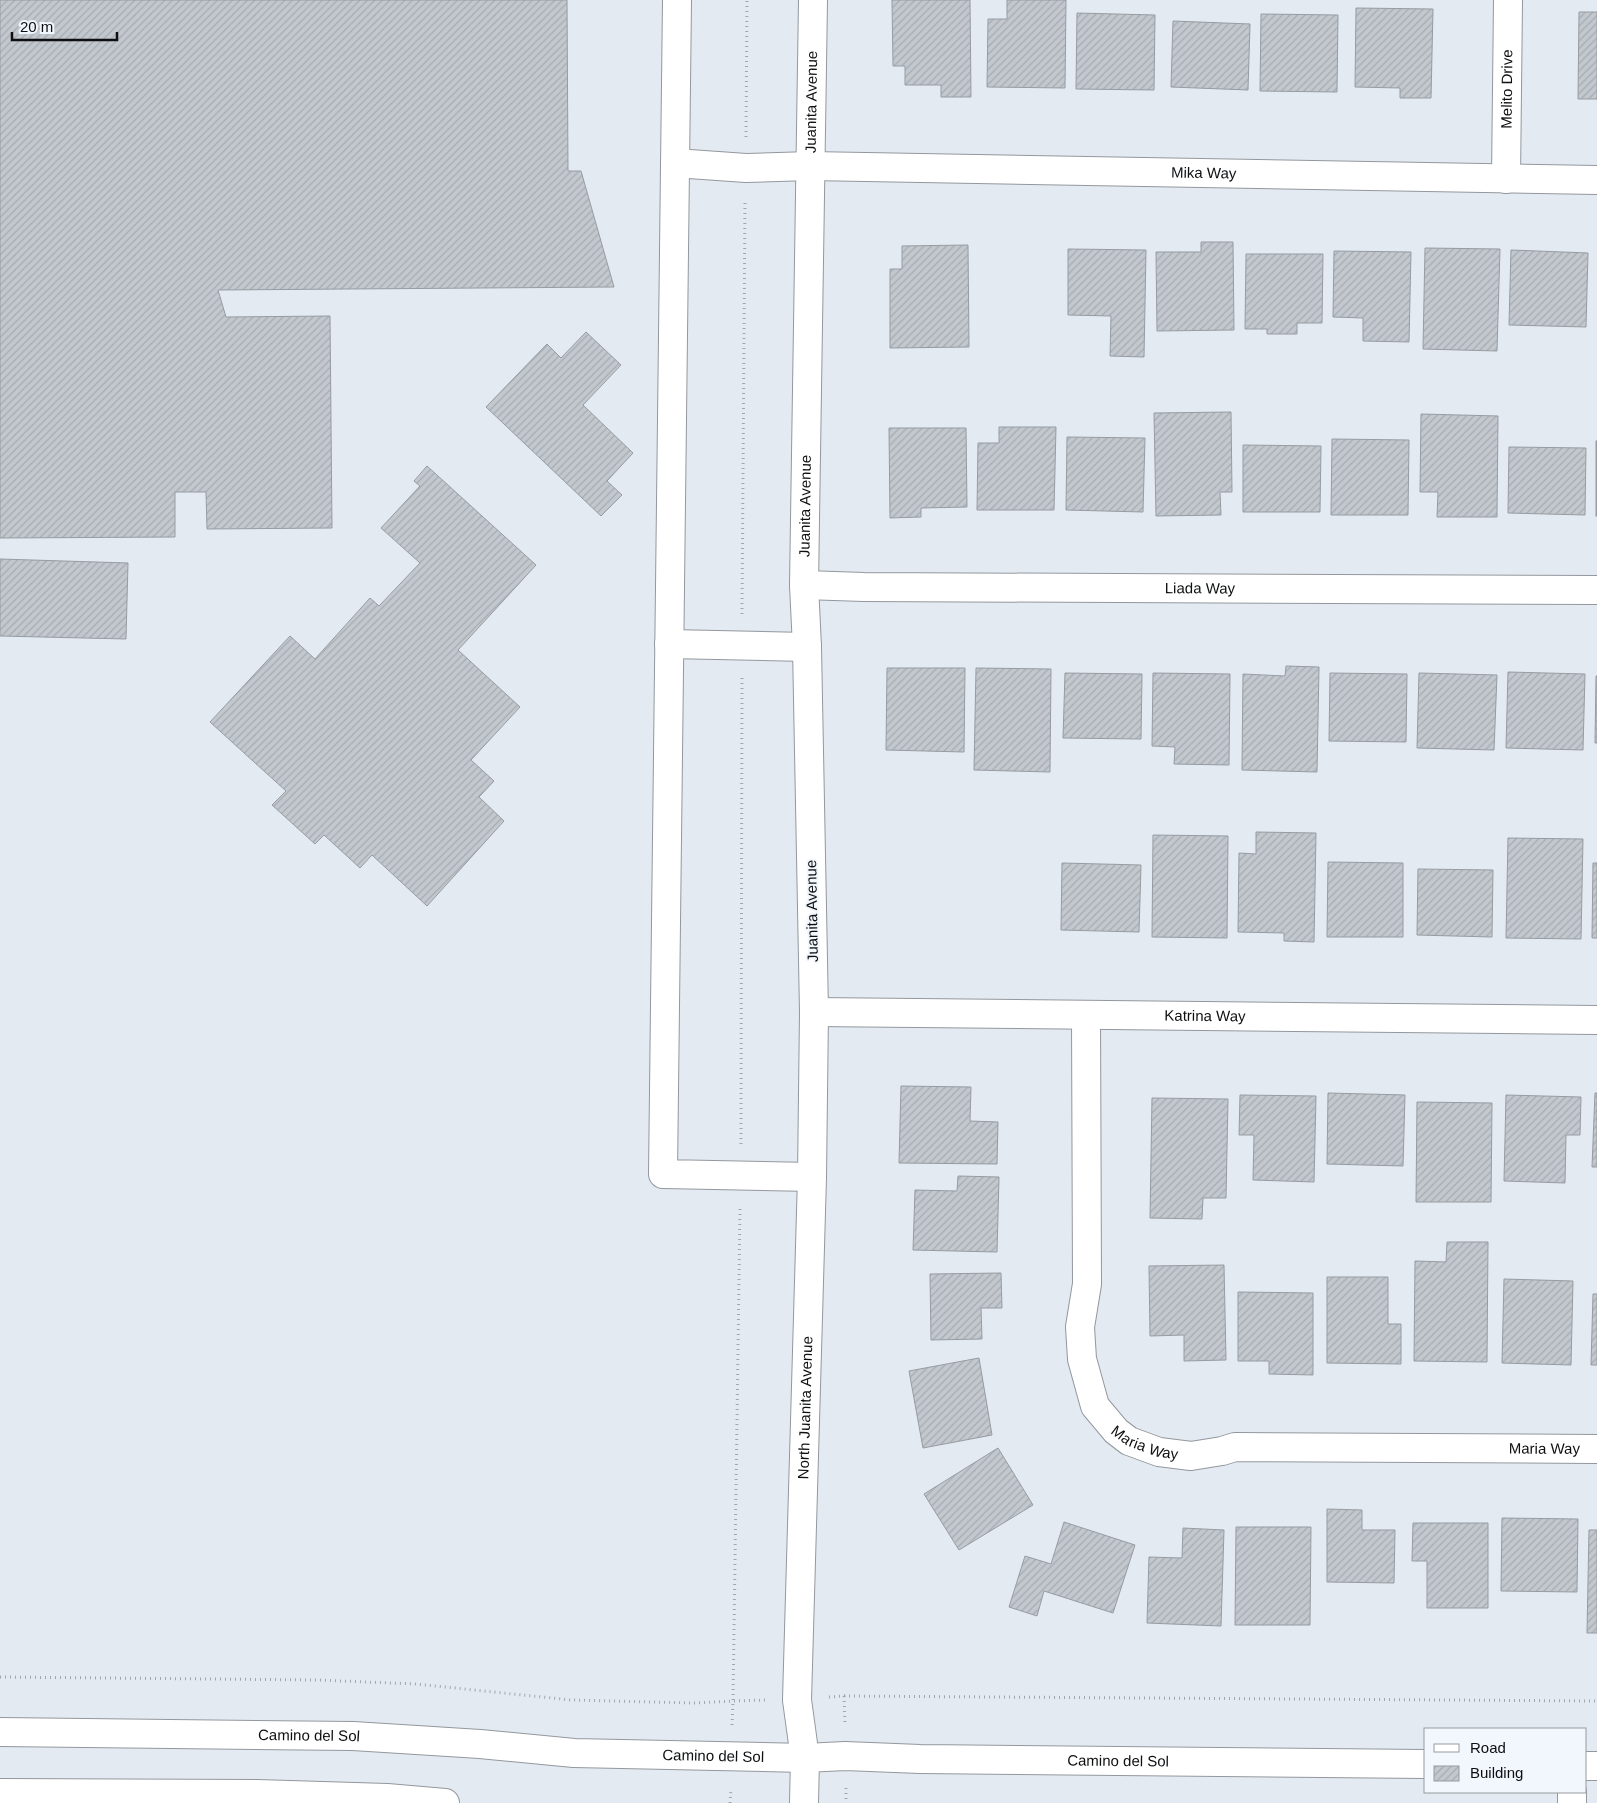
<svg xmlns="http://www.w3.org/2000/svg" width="1597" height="1803" viewBox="0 0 1597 1803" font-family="Helvetica,sans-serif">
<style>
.building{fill:url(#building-hatch);stroke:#969ca2}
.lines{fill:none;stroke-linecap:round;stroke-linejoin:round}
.minor-casing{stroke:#93989e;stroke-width:30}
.tertiary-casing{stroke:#93989e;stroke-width:30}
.path{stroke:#a1a6ac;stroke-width:3;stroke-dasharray:1 4;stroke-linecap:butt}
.minor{stroke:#fff;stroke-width:28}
.tertiary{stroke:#fff;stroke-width:28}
.labels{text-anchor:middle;stroke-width:4;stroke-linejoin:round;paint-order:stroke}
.street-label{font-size:15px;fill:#0d0f11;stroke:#f2f7fe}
</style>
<defs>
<pattern id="building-hatch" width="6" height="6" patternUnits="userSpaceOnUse" patternTransform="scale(1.25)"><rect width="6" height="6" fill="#c3c8cf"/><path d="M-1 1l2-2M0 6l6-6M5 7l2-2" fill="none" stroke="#a6abb1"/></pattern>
</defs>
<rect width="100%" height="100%" fill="#e4eaf1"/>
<g class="building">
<polygon points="0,0 567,0 568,171 581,171 614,287 218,290 226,317 330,316 332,528 207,529 206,492 175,492 175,537 0,538"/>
<polygon points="892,0 970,0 971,97 941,97 941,85 905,85 905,66 893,66"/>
<polygon points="1007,0 1066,0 1065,88 987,87 988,19 1007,19"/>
<polygon points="1356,8 1433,9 1431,98 1400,98 1400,88 1355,87"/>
<polygon points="1579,12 1597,12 1597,99 1578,99"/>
<polygon points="1077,13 1155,15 1154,90 1076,89"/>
<polygon points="1261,14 1338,15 1337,92 1260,91"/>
<polygon points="1173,21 1250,24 1248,90 1171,87"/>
<polygon points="1201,242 1233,242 1234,330 1157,331 1156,252 1201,252"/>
<polygon points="968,245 969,347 890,348 890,269 902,269 902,246"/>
<polygon points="1425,248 1500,249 1497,351 1423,349"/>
<polygon points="1068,249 1146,250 1144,357 1110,356 1111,316 1068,315"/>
<polygon points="1511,250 1588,253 1586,327 1509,325"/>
<polygon points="1334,251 1411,252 1409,342 1363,341 1363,318 1333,317"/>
<polygon points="1246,254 1323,254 1322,323 1297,323 1297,334 1267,334 1267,329 1245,329"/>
<polygon points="586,332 621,365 583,405 633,453 607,481 622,495 601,516 486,407 547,344 561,358"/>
<polygon points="1231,412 1232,492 1220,492 1221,515 1156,516 1154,413"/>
<polygon points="1421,414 1498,416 1497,517 1437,517 1438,492 1420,492"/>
<polygon points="999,427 1056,427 1054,510 977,510 978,443 999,443"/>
<polygon points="889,428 966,428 967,507 921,508 921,517 890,518"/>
<polygon points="1067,437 1145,438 1143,512 1066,510"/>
<polygon points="1332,439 1409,440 1408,515 1331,515"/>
<rect x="1596" y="441" width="1" height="75"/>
<polygon points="1243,445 1321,446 1320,512 1243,512"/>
<polygon points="1509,447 1586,448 1585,515 1508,513"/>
<polygon points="427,466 536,565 458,650 520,707 471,760 494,781 479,797 504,821 427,906 372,855 360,868 324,835 315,844 272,805 286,791 210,722 290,636 315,659 370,598 379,606 420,563 381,528 420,486 414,481"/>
<polygon points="0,559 128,563 126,639 0,636"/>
<polygon points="1286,666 1319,667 1317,772 1242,770 1243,674 1285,676"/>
<polygon points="887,668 965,668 964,752 886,750"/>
<polygon points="976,668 1051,669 1050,772 974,770"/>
<polygon points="1508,672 1585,674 1583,750 1506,748"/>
<polygon points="1065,673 1142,674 1141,739 1063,738"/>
<polygon points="1153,673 1230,674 1229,765 1174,764 1175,747 1152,746"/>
<polygon points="1330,673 1407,674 1406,742 1329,741"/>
<polygon points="1419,673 1497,675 1494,750 1417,748"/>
<polygon points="1596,676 1597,676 1597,743 1595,743"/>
<polygon points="1256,832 1316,833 1314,942 1284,941 1284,933 1238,932 1239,853 1256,854"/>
<polygon points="1153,835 1228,836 1227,938 1152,937"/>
<polygon points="1508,838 1583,839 1581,939 1506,938"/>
<polygon points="1328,862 1403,863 1403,937 1327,937"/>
<polygon points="1062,863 1141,865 1139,932 1061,930"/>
<polygon points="1593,863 1597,863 1597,938 1592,938"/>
<polygon points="1418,869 1493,870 1492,937 1417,935"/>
<polygon points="901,1086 971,1087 970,1121 998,1122 997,1164 899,1163"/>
<polygon points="1328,1093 1405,1095 1403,1166 1327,1164"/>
<polygon points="1595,1093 1597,1093 1597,1167 1592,1167"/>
<polygon points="1240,1095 1316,1096 1314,1182 1253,1180 1254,1135 1239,1135"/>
<polygon points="1506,1095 1581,1097 1580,1135 1566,1135 1565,1183 1504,1181"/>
<polygon points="1152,1098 1228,1099 1226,1198 1203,1198 1202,1219 1150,1218"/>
<polygon points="1417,1102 1492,1103 1491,1202 1416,1202"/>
<polygon points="958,1176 999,1177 997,1252 913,1250 915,1190 957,1191"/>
<polygon points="1447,1242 1488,1242 1487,1362 1414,1361 1415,1261 1446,1262"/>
<polygon points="1224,1265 1226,1360 1184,1361 1184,1335 1150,1336 1149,1266"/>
<polygon points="1001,1273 1002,1308 981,1308 982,1339 931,1340 930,1274"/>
<polygon points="1327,1277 1388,1277 1388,1324 1401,1324 1401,1364 1327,1363"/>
<polygon points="1504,1279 1573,1281 1571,1365 1502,1363"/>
<polygon points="1238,1292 1313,1293 1313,1375 1269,1374 1269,1361 1238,1361"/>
<polygon points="1593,1294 1597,1294 1597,1365 1591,1365"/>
<polygon points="979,1358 992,1435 923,1448 909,1371"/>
<polygon points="998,1448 1033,1505 959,1550 924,1494"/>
<polygon points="1327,1509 1362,1510 1362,1530 1395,1530 1394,1583 1327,1582"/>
<polygon points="1502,1518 1578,1519 1577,1592 1501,1591"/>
<polygon points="1064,1522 1135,1545 1113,1613 1044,1591 1037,1616 1009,1607 1025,1556 1051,1564"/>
<polygon points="1413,1523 1488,1523 1488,1608 1427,1608 1427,1561 1412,1561"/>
<polygon points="1236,1527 1311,1527 1310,1625 1235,1625"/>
<polygon points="1183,1528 1224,1530 1221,1626 1147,1623 1149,1557 1182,1558"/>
<polygon points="1589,1530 1597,1530 1597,1633 1587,1633"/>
</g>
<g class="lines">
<g class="minor-casing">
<g id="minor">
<polyline points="677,0 663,1174 812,1177"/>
<path id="s1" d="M675,163L746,168L810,166L1597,180"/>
<path id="s2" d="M1506,179L1508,0"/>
<path id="s3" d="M804,585L864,587L1597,590"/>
<polyline points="669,644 807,647"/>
<path id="s4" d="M814,1012L1597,1020"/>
<path id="s5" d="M1086,1015L1087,1284L1080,1327L1082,1359L1095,1406L1116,1431L1129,1441L1159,1452L1191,1456L1222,1451L1235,1447L1597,1449"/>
<polyline points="1572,1792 1572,1803"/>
<path id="s6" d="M804,1803L805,1758L797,1700L812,1177L814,1012L807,647L804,585L813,0"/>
</g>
</g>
<g class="tertiary-casing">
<g id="tertiary">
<path id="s7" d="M0,1732L353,1736L480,1744L574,1753L805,1758L845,1756L920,1759L1426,1764"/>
<polyline points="1586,1766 1597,1766"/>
<polyline points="0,1793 257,1794 387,1798 445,1803"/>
</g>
</g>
<g class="path">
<polyline points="746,137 747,0"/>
<polyline points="742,614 745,201"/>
<polyline points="741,1144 742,678"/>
<polyline points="0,1677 317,1680 416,1684 571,1700 695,1703 733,1701 740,1208"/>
<polyline points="844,1696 1597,1701"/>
<polyline points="829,1697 844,1696 845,1724"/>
<polyline points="732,1725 733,1701 765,1700"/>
<polyline points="846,1788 846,1803"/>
<polyline points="730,1803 731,1789"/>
</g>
<use href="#minor" class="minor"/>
<use href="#tertiary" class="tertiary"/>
</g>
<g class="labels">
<g class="street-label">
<text dy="5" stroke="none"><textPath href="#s2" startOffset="90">Melito Drive</textPath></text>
<text dy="5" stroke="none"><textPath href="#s6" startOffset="1702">Juanita Avenue</textPath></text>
<text dy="5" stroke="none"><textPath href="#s1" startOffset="529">Mika Way</textPath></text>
<text dy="5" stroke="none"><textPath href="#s6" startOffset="1298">Juanita Avenue</textPath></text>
<text dy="5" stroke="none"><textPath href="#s3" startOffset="396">Liada Way</textPath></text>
<text transform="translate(812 911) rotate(-91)" y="5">Juanita Avenue</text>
<text dy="5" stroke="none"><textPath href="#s4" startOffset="391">Katrina Way</textPath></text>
<text dy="5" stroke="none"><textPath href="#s6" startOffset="396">North Juanita Avenue</textPath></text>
<text dy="5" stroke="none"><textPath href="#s5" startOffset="458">Maria Way</textPath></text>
<text dy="5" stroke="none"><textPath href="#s5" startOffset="861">Maria Way</textPath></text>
<text dy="5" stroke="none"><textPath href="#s7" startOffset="309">Camino del Sol</textPath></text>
<text dy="5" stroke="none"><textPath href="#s7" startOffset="714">Camino del Sol</textPath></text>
<text dy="5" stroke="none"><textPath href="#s7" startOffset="1119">Camino del Sol</textPath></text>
</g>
</g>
<rect x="1424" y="1728" width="162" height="65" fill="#f2f7fe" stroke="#969a9f"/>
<rect x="1434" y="1744" width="25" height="8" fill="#ffffff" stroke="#969a9f"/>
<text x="1470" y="1753" font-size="15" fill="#0d0f11">Road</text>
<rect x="1434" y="1766" width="25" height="15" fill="url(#building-hatch)" stroke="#969a9f"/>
<text x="1470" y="1778" font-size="15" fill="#0d0f11">Building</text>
<path d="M12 32v8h105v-8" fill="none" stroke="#0d0f11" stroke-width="2.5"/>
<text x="20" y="32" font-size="15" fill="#0d0f11" stroke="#f2f7fe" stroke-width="4" paint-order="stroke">20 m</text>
</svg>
